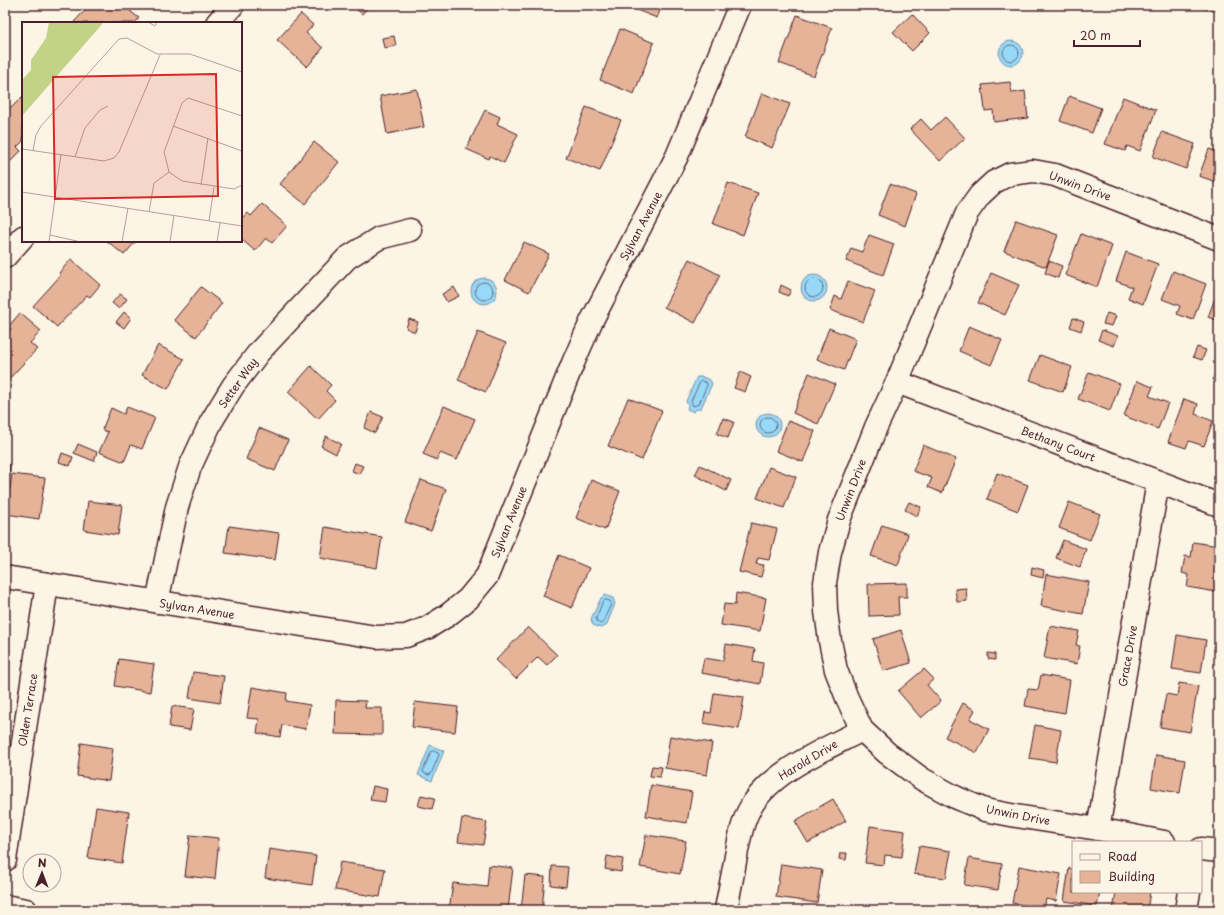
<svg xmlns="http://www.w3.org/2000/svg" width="1224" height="915" viewBox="0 0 1224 915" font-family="'Playpen Sans',sans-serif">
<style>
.water{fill:#97d9f9;stroke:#788fa7}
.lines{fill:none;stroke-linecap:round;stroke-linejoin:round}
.shore{stroke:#69697d;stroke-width:1}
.building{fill:#e5b397;stroke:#4a1f2b}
.minor-casing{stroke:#4a1f2b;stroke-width:25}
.major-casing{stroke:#4a1f2b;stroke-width:25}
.minor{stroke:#fcf5e5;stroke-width:22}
.major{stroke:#fcf5e5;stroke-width:22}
.labels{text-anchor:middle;stroke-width:3;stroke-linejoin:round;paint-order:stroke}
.street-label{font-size:11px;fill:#4a1f2b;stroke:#fcf5e5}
.inset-road{fill:none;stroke:#b59f9b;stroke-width:1}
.view{fill:#d62828;fill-opacity:0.15;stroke:#d62828;stroke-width:2}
.inset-edge{fill:none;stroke:#4a1f2b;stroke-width:2}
</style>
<rect width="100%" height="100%" fill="#fcf5e5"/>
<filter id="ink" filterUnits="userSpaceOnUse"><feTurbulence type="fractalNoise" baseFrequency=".025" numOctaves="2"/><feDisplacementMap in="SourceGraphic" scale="8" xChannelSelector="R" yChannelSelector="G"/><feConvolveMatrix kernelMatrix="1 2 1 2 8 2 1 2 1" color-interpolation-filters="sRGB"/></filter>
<g filter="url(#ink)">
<g class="water">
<circle cx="1011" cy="53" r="12"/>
<circle cx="814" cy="288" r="13"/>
<circle cx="484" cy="291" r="13"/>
<polygon points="697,377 702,377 710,380 712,384 701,408 695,410 694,412 687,409 688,406 686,401"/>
<circle cx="768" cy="425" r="12"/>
<polygon points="605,595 613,598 615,604 606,626 601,628 593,625 591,619 601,598"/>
<polygon points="430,745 444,751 432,781 418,775"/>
</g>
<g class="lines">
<g class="shore">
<circle cx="1011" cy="53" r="8"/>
<circle cx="814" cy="288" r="9"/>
<circle cx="484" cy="291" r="9"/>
<polygon points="702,381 707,383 707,385 699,404 693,406 691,401 700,382"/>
<circle cx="768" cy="425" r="8"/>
<polygon points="606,600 610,601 611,604 603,622 601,624 597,622 596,618 603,601"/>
<polygon points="434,751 438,753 439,755 431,774 429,775 424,773 423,771 431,752"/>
</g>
</g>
<g class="building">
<polygon points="90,5 135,5 130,11 139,18 135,23 73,23"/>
<polygon points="351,5 370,5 362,14"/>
<polygon points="627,5 662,5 657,18 626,6"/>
<polygon points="1196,5 1219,5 1219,13"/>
<polygon points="301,14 313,25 306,33 323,48 307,67 277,40"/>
<polygon points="912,14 930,33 912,51 893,32"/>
<polygon points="797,15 832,28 814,76 779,63"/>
<polygon points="620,29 654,43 634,94 600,80"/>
<polygon points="394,36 396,46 384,48 382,38"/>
<polygon points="1010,82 1012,93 1025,91 1028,118 994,122 993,110 985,111 982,85"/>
<polygon points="417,89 424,127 387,134 380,96"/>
<polygon points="762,93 790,104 772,148 745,137"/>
<polygon points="23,96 23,141 17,147 21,151 10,162 5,157 5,102 11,108"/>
<polygon points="1069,96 1101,108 1092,133 1060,121"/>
<polygon points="1123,97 1156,110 1140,151 1127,146 1125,151 1105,144"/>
<polygon points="586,107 621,120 600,171 566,158"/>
<polygon points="485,110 500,117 497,124 518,134 504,163 490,156 489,159 466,149"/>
<polygon points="945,117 965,138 940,161 910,129 921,119 931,130"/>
<polygon points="1162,132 1195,144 1186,169 1153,157"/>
<polygon points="314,142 339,162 305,204 280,184"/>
<polygon points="1209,149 1219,152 1219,183 1199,176"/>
<polygon points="728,183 758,193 743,235 713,224"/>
<polygon points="890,184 916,194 905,226 878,215"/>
<polygon points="262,204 287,226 272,243 266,238 255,251 241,239 241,220 248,213 251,216"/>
<polygon points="1016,220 1058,235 1046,267 1004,251"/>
<polygon points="1081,234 1112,246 1097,287 1065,275"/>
<polygon points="869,235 894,244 883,275 846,261 851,248 862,252"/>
<polygon points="107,241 136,241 124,255"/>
<polygon points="524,242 549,254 529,292 505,280"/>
<polygon points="1126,252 1158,264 1143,304 1128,298 1132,287 1116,281"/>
<polygon points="71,259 100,285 90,297 87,295 57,327 33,306 61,275 59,273"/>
<polygon points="689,259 720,275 695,323 664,307"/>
<polygon points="1049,261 1062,266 1058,278 1045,273"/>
<polygon points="1173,271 1206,284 1193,320 1177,314 1180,306 1162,299"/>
<polygon points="991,273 1019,285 1005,315 978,303"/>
<polygon points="848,281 875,291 863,322 830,310 835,296 841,299"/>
<polygon points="781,285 791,290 788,296 779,292"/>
<polygon points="201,287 222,303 196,337 174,320"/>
<polygon points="454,287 459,296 447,302 442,294"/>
<polygon points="1218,290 1219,290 1219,321 1208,317"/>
<polygon points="120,294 127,299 119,309 112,303"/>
<polygon points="124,312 131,318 124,328 116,322"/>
<polygon points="20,313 41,331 30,343 37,349 7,381 5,380 5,336 11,329 8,327"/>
<polygon points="1107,313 1116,316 1112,326 1103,324"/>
<polygon points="1073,318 1084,322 1081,331 1070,327"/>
<polygon points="409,319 418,322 415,332 406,328"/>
<polygon points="969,326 1002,340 991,365 959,351"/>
<polygon points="829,328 856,339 844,370 817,359"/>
<polygon points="1102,330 1118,336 1114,346 1098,340"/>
<polygon points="478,332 506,343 486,392 458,380"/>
<polygon points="158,345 184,359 168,389 142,375"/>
<polygon points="1197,347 1206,350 1202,360 1193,357"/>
<polygon points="1040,355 1072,367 1063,392 1030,380"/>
<polygon points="311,366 331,385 326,391 335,400 318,419 288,392"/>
<polygon points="740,372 751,377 745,392 734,388"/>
<polygon points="1089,372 1120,384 1110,411 1078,399"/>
<polygon points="1216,372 1219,373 1219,383 1212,380"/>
<polygon points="809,373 835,384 818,424 793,413"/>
<polygon points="1137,381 1153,387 1149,396 1168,403 1158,429 1124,416"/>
<polygon points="628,398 662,411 642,460 608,446"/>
<polygon points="1184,399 1198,404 1195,414 1213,421 1204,446 1189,441 1186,448 1168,442"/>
<polygon points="444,406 475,419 457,460 440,453 437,460 423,454"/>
<polygon points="127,407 155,418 142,449 131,445 124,462 99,452 108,432 102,430 111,408 124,414"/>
<polygon points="371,412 383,417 375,433 364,428"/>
<polygon points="723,418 734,422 728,438 717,434"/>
<polygon points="788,421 815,431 803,462 776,451"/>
<polygon points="259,428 288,440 275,471 246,459"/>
<polygon points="326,436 341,444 336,454 321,446"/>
<polygon points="78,444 97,452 94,461 74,453"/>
<polygon points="923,445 956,459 942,493 928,487 932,478 913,471"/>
<polygon points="62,453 73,457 70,466 59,462"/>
<polygon points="355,463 363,466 359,474 352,471"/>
<polygon points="5,464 10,465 7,487 5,487"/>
<polygon points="700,465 731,480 726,491 695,475"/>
<polygon points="769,467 796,477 784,508 757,498"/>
<polygon points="997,473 1028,485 1018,511 987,499"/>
<polygon points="12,474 45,478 39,519 6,514"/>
<polygon points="421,480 446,489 431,531 405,522"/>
<polygon points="591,480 620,491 605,530 576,518"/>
<polygon points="88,501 122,505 118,535 84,530"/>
<polygon points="909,502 921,507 917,516 905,510"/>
<polygon points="1069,502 1100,514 1090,540 1059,528"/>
<polygon points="751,523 777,529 769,560 758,558 756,564 764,565 761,577 739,572"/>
<polygon points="882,525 908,534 898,565 871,556"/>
<polygon points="229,526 279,533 275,560 225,553"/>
<polygon points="325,527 382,537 377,568 320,558"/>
<polygon points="1063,540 1086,549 1080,567 1056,558"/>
<polygon points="1193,542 1219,546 1219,572 1216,592 1187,587 1189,575 1182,573 1185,556 1191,557"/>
<polygon points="559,555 589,568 572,608 543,596"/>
<polygon points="1032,567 1044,570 1043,578 1031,575"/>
<polygon points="1046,574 1089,582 1083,614 1041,606"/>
<polygon points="907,583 907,597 898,597 899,615 869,616 868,584"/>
<polygon points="966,588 967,601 957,602 955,589"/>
<polygon points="736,593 766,598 760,631 721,625 724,604 735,605"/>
<polygon points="1050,626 1079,631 1076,645 1080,646 1077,664 1044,658"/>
<polygon points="528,627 557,655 547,665 538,657 516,679 496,660"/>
<polygon points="901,630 911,663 883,671 873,639"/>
<polygon points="1177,635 1206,640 1201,673 1172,669"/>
<polygon points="726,644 755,649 753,661 763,663 760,684 701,673 704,658 723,661"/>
<polygon points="988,653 995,654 995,660 988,659"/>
<polygon points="119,659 154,664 150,692 115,686"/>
<polygon points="924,669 934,679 927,685 941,701 921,718 898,691"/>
<polygon points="193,672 224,676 220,703 189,698"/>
<polygon points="1041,675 1070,680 1065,713 1025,706 1028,689 1038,690"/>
<polygon points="1179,683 1198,686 1190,732 1160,727 1166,694 1177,696"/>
<polygon points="252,687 287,693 286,701 310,705 306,729 282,725 280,737 257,733 259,719 247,718"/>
<polygon points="714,693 744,697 739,729 703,723 705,712 711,713"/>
<polygon points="336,700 366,701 365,708 382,708 382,735 335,734"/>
<polygon points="415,702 458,707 455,732 412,727"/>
<polygon points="963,703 975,710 970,719 989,729 977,753 945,737"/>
<polygon points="172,706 194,709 190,730 169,727"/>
<polygon points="1035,725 1061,730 1056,762 1029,758"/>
<polygon points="670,736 712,743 707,775 665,768"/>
<polygon points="81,743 113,748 109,781 77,776"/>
<polygon points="1156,755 1185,760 1180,793 1151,788"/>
<polygon points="652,766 662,767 660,777 650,776"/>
<polygon points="651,785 692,792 687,823 646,816"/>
<polygon points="373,786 387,789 385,802 370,800"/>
<polygon points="421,795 435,798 432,809 418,806"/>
<polygon points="833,799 846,821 808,843 795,821"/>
<polygon points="96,807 129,812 122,863 88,858"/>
<polygon points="462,818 487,822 483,845 458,842"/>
<polygon points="870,826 905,831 902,857 885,855 884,865 865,863"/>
<polygon points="190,835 219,838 215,879 185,876"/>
<polygon points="646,835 686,841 680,874 640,867"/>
<polygon points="919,846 951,851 946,878 914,874"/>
<polygon points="269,849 316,856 312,885 265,878"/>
<polygon points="840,853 847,853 846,860 839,859"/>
<polygon points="607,856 623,859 621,872 605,869"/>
<polygon points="969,858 1002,864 998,890 964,885"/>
<polygon points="340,862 385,869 380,897 335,890"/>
<polygon points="781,864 822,870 817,903 776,897"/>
<polygon points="489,865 513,868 508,910 449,910 453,883 487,887"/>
<polygon points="552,866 568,867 566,887 551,885"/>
<polygon points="1019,866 1061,874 1056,901 1046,899 1044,909 1012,903"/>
<polygon points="1069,868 1073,869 1073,892 1100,892 1097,906 1064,901"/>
<polygon points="525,875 545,877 542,910 521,910"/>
<polygon points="1116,892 1150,892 1147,910 1113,910"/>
</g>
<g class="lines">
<g class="minor-casing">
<g id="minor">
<polyline points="217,23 233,5"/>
<polyline points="5,257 23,237"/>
<polyline points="897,382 1219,505"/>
<polyline points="5,577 376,637 406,636 427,628 448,615 468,599 487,576 573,363 591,322 677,156 740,5"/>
<polyline points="157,602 177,507 190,467 211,422 233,386 259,352 347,258 379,238 410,230"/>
<polyline points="1098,829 1158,482"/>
<polyline points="1164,842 1098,829 1016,816 985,810 955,797 922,779 887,753 862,730 847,698 836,670 830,641 826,611 825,583 830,552 839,520 876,427 897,382 967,213 980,195 994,182 1010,174 1033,171 1055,175 1219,239"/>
<polyline points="1201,849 1219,851"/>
<polyline points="5,860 47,584"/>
<path d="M726,910C729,892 733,874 736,856C739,841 741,826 748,812C768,772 824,750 862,730"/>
<polyline points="1186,910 1189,892"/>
</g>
</g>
<g class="major-casing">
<polyline id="major" points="5,906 26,910"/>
</g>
<use href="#minor" class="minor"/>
<use href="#major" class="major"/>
</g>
</g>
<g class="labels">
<g class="street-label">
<text transform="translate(1080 186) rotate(20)" y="4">Unwin Drive</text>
<text transform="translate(641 226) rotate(-62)" y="4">Sylvan Avenue</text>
<text transform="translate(238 383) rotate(-55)" y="4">Setter Way</text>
<text transform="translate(1058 444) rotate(21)" y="4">Bethany Court</text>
<text transform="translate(851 490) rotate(-69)" y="4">Unwin Drive</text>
<text transform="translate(509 522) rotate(-68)" y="4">Sylvan Avenue</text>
<text transform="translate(197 609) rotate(9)" y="4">Sylvan Avenue</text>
<text transform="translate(1128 656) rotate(-80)" y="4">Grace Drive</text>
<text transform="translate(28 710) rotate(-81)" y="4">Olden Terrace</text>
<text transform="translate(808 760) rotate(-31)" y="4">Harold Drive</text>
<text transform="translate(1018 815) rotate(11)" y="4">Unwin Drive</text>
</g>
</g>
<g transform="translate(22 22)">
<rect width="220" height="220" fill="#fcf5e5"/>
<path d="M27,0H82L0,94V58L9,48V38L24,16Z" fill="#c2d387"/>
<path class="inset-road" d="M0,0V14M126,0L133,4L135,0M220,94L166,76L160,81L142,130L147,150L160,159L212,167L220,163M151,104L220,129M0,127L82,139L92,136L97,130L138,33M11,128L14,113L19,104L97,17L105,16L135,32H168L220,50M53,135L63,106L78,88L86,84M179,163L186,116M0,170L220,204M127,190L132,161L147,150M187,199L192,165M28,213L59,220M27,220L39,132M100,220L106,186M148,220L152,193M195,220L198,201"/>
<path class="view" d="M194,52L196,174L33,177L31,55Z"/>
<rect width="220" height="220" class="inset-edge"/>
</g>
<rect width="1224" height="915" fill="none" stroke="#fcf5e5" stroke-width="20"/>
<rect x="10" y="10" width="1204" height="895" fill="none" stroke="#4a1f2b" stroke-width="1.5" filter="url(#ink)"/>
<rect x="1072" y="841" width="130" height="52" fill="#fcf5e5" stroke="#b59f9b"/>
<rect x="1080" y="854" width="20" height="6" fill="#fcf5e5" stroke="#b59f9b"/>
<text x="1108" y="861" font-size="12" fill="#4a1f2b">Road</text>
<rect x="1080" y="871" width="20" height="12" fill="#e5b397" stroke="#b59f9b"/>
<text x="1108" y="881" font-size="12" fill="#4a1f2b">Building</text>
<g transform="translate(42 873) rotate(1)"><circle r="19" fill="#fcf5e5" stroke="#b59f9b"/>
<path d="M0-3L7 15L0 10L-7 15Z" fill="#4a1f2b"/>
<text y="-6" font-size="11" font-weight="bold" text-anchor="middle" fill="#4a1f2b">N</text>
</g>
<path d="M1074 40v6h66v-6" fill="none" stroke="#4a1f2b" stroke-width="2"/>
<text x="1080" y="40" font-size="12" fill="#4a1f2b" stroke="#fcf5e5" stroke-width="3" paint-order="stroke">20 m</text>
</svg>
